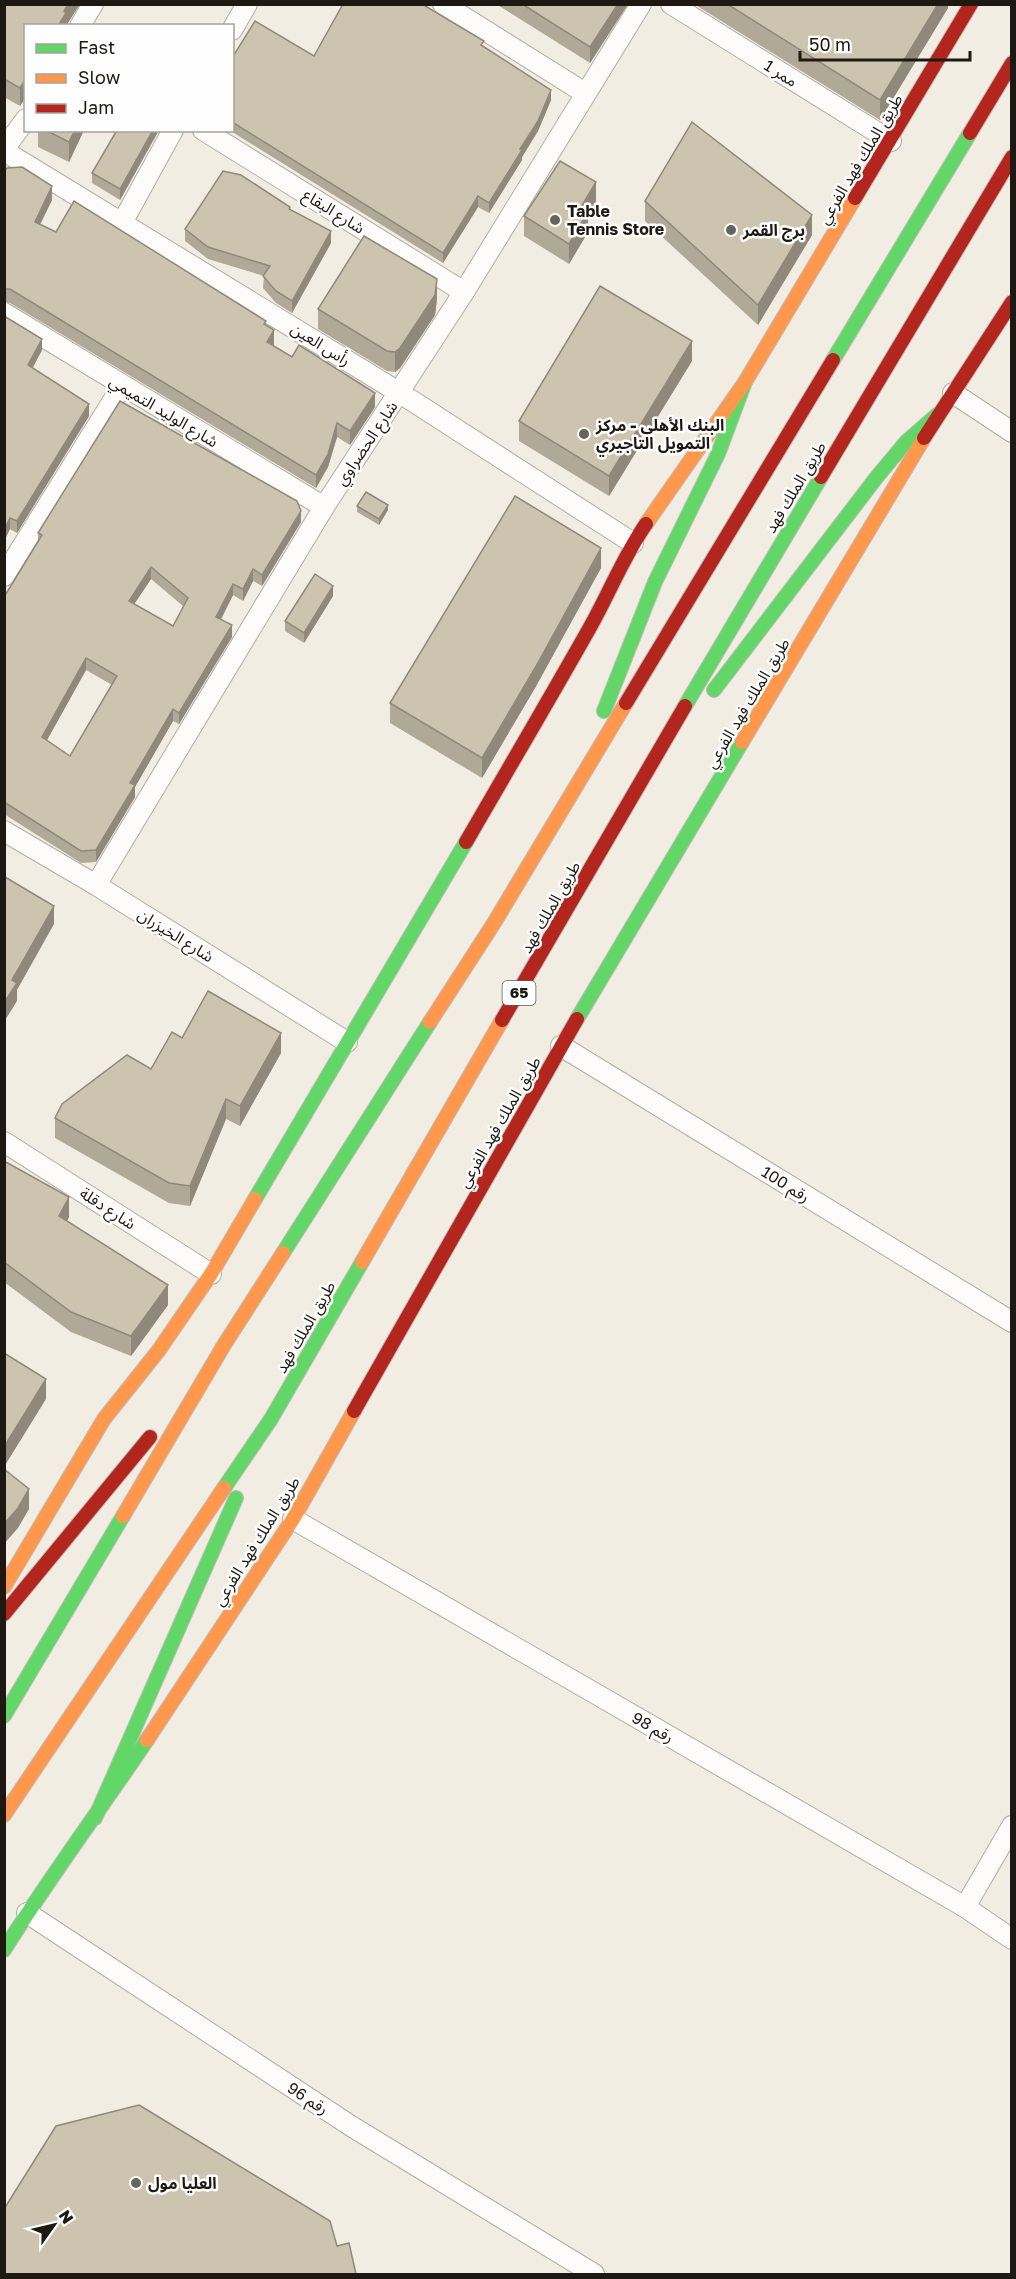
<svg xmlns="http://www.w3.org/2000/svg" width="1016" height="2279" viewBox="0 0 1016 2279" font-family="'Golos Text','Noto Sans Arabic',sans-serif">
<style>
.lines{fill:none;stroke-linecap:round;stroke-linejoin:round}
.street-casing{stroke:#b1ada4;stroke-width:22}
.fast-casing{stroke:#c0bcbc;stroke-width:16}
.slow-casing{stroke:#c0bcbc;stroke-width:16}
.jam-casing{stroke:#c0bcbc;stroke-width:16}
.street{stroke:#fdfcfb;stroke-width:20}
.fast{stroke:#63d668;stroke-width:14}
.slow{stroke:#ff974d;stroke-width:14}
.jam{stroke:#b3261e;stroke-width:14}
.wall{fill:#b0a997;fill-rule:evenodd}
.shaded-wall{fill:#90897b}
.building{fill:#cdc4b0;stroke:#90897b;stroke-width:1.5;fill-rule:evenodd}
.poi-dot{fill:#68635b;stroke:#fefefe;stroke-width:2}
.labels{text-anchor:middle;stroke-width:5;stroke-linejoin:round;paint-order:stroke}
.shield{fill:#fefefe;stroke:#605e59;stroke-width:1.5}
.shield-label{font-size:15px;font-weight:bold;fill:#1d1912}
.street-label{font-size:16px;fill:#1d1912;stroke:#fefefe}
.poi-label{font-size:16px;font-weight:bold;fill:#1d1912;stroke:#fefefe;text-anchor:start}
</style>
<rect width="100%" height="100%" fill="#f2ede2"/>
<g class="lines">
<g class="street-casing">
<g id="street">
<polyline points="443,4 585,93"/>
<polyline points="671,4 891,141"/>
<polyline points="80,26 93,4"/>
<polyline points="232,30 247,4"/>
<polyline points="203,130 464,292"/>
<polyline points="4,149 26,119"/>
<polyline points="4,151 400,393 633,543"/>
<polyline points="122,223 173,130"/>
<polyline points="4,313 324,507"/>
<polyline points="953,393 1012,432"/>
<polyline points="4,576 122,386"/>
<polyline points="4,831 96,885 347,1042"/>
<polyline points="96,885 324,507 464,292 641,4"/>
<polyline points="561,1046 1012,1322"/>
<polyline points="4,1142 211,1274"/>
<polyline points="293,1519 965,1907 1012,1939"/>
<polyline points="965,1907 1012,1826"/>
<polyline points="27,1913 351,2126 594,2274"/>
</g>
</g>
<g class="fast-casing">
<g id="fast">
<polyline points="833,360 970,133"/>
<polyline points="714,690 876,478 906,442 938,414"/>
<polyline points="685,706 821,477"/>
<polyline points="604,711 655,582 718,454 745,382"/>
<polyline points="577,1019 742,742"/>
<polyline points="255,1199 466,842"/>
<polyline points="283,1253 430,1022"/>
<polyline points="224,1488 271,1419 362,1262"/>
<polyline points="4,1716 123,1516"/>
<polyline points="95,1818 236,1498"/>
<path d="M4,1950C49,1878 100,1810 147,1740"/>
</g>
</g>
<g class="slow-casing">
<g id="slow">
<polyline points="646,524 745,382 855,198"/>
<polyline points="742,742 924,438"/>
<polyline points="430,1022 494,923 626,703"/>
<polyline points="362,1262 502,1020"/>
<polyline points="123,1516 224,1345 283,1253"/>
<polyline points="4,1587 104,1419 159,1350 211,1274 255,1199"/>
<polyline points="147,1740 293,1519 354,1411"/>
<polyline points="4,1815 224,1488"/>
</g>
</g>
<g class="jam-casing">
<g id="jam">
<polyline points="970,133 1012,63"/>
<polyline points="855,198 971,4"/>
<polyline points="924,438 1012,302"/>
<polyline points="821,477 1012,157"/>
<polyline points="626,703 833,360"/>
<path d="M466,842C507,771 549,700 589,629C609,594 623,557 646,524"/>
<polyline points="502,1020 685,706"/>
<polyline points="354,1411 577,1019"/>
<polyline points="4,1614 150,1437"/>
</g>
</g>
<use href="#street" class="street"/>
<use href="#fast" class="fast"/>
<use href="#slow" class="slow"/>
<use href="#jam" class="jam"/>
</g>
<g class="wall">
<polygon points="4,4 80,4 66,25 20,106 4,97"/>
<polygon points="496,4 628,4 590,63"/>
<polygon points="694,4 948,4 948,8 880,120"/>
<polygon points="484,47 551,100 538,131 522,157 522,160 489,213 478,207 443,263 229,130 232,130 232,58 314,56"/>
<polygon points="38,130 84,130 69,162 38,147"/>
<polygon points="159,130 120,200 92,183 92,173"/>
<polygon points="4,172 52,200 40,224 56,232 266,325 274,344 273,345 375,407 350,445 337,437 328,467 316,488 10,303 4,302"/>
<polygon points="645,201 812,235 758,325 645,221"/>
<polygon points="596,202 588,215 588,232 569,264 524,236 524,216"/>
<polygon points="290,209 331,243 292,313 276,303 263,288 264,276 208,259 185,241 185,229"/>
<polygon points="437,299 435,315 400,368 395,372 387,371 318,329 318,309"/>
<polygon points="4,316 42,350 32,368 89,416 17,533 10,529 4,541"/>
<polygon points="692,361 609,496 519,441 519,421"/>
<polygon points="357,506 388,510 379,525 357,512"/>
<path d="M301,522L262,586L253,581L243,601L233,595L221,620L232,637L179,724L173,721L135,787V797L96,862L81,863L4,814V597L38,543V533ZM151,579L183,606L173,626L134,604ZM86,670L112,685L70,756L47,740Z"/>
<polygon points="601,568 535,688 482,778 390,723 390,703"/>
<polygon points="333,596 304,643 285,631 285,621"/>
<polygon points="182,1038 281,1053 240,1126 226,1119 190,1206 169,1203 55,1138 55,1118 151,1069"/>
<polygon points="4,1161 69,1217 67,1221 168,1305 131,1356 71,1332 4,1282"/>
</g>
<g class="shaded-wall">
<polygon points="68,4 80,4 66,26 59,26 64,11"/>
<polygon points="618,4 628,4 590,63 590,47"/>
<polygon points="938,4 948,4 948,8 880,120 880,100"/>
<polygon points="26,79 26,97 20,106 20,88"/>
<polygon points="551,90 551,100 538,131 522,157 522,160 489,213 489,203 520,149"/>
<polygon points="75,130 84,130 69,162 69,142"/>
<polygon points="153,130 159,130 120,200 120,189"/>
<polygon points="596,182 596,202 588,215 588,232 569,264 569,244 581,207"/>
<polygon points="52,186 52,200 35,235 35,222"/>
<polygon points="478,196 478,207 443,263 443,253"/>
<polygon points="812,215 812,235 758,325 758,305"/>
<polygon points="331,231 331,243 292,313 292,301"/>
<polygon points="437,279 437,299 435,315 400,368 395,372 395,352"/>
<polygon points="274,330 274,344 267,356 267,342"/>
<polygon points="42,339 42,350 28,377 28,365"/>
<polygon points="692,341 692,361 609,496 609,476"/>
<polygon points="375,393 375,407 350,445 350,431"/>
<polygon points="89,404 89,416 17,533 17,521"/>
<polygon points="337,423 337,437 328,467 316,488 316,475"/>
<polygon points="388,505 388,510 379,525 379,519"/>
<polygon points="301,511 301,522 262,586 262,575"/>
<polygon points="10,518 10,529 4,541 4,530"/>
<polygon points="601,548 601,568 535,688 482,778 482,758"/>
<polygon points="151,567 151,579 129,612 129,601"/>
<polygon points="253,569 253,581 243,601 243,589"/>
<polygon points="233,584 233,595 216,628 216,617"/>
<polygon points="333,586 333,596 304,643 304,633"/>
<polygon points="232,625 232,637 179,724 179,713"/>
<polygon points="86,658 86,670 42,749 42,737"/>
<polygon points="173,709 173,721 135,787 135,797 96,862 96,850 130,783"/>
<polygon points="54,906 54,924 17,990 17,1001 4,1022 4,1003 12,980"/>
<polygon points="281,1033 281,1053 240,1126 240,1106"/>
<polygon points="226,1099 226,1119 190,1206 190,1186"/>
<polygon points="69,1197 69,1217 59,1236 59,1216"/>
<polygon points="168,1285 168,1305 131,1356 131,1336"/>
<polygon points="46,1379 46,1399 4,1467 4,1447"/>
<polygon points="29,1489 29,1509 18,1528 4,1544 4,1524"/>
</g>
<g class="building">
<polygon points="4,4 68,4 64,11 66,13 58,26 26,26 26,79 20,88 4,79"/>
<polygon points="343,4 422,4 484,41 481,45 551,90 538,121 520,149 522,150 489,203 478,196 443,253 232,122 232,58 255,21 314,56"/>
<polygon points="522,4 618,4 590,47"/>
<polygon points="727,4 938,4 880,100"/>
<polygon points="692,122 812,215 758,305 645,201"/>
<polygon points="45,130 75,130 69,142"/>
<polygon points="117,130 153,130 120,189 92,173"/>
<polygon points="560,161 596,182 581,207 588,212 569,244 524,216"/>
<polygon points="22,167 52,186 35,222 56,232 74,201 266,321 264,324 274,330 267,342 292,357 299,345 375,393 350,431 337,423 328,454 316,475 10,289 4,289 4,172 7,168"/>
<polygon points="223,171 241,175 290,207 289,209 331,231 292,301 276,291 263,276 270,266 208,247 185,229"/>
<polygon points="364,236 437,279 435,295 400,348 395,352 387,351 318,309"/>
<polygon points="600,286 692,341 609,476 519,421"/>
<polygon points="4,316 42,339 28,365 89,404 17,521 10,518 4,530"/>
<path d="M120,401L297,501L301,511L262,575L253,569L243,589L233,584L216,617L232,625L179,713L173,709L130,783L135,785L96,850L81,851L4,802V597L42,535L38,533ZM151,567L188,598L173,626L129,601ZM86,658L117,676L70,756L42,737Z"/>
<polygon points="366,492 388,505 379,519 357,506"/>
<polygon points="515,496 601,548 535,668 482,758 390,703"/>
<polygon points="315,574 333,586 304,633 285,621"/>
<polygon points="5,877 54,906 12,980 17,983 4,1003"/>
<polygon points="208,991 281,1033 240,1106 226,1099 190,1186 169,1183 55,1118 62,1104 127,1055 151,1069 172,1032 182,1038"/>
<polygon points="4,1161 69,1197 59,1216 168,1285 131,1336 71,1312 4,1262"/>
<polygon points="4,1353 46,1379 4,1447"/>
<polygon points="4,1469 29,1489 18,1508 4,1524"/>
<polygon points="139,2105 330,2221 337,2246 349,2243 356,2274 4,2274 4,2209 56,2126"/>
</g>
<g class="poi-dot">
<circle cx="555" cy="220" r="6"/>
<circle cx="731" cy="230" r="6"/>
<circle cx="584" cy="434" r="6"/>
<circle cx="136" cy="2183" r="6"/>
</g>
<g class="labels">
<rect class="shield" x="502.5" y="981" width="33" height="24" rx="4.5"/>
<g class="shield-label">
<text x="519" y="998">65</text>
</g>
<g class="street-label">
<text transform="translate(781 73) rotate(32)" y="6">ممر 1</text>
<text transform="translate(860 159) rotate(-59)" y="6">طريق الملك فهد الفرعي</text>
<text transform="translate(334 211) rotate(32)" y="6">شارع البقاع</text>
<text transform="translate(321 344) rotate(32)" y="6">رأس العين</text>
<text transform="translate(164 411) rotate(31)" y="6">شارع الوليد التميمي</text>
<text transform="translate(366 443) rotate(-56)" y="6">شارع الحضراوي</text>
<text transform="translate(795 487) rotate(-59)" y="6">طريق الملك فهد</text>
<text transform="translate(747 703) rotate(-59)" y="6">طريق الملك فهد الفرعي</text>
<text transform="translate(550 907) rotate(-60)" y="6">طريق الملك فهد</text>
<text transform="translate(176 935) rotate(32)" y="6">شارع الخيزران</text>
<text transform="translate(499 1122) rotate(-60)" y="6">طريق الملك فهد الفرعي</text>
<text transform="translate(786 1184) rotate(32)" y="6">رقم 100</text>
<text transform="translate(108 1208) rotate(33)" y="6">شارع دقلة</text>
<text transform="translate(305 1327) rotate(-60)" y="6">طريق الملك فهد</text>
<text transform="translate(256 1541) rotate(-58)" y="6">طريق الملك فهد الفرعي</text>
<text transform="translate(653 1727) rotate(30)" y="6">رقم 98</text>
<text transform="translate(308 2098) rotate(33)" y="6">رقم 96</text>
</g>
<g class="poi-label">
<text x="567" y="217">Table<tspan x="567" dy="18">Tennis Store</tspan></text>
<text x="743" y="236">برج القمر</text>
<text x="596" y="431">البنك الأهلي - مركز<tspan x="596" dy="18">التمويل التاجيري</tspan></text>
<text x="148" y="2189">العليا مول</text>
</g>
</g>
<rect width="1016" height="2279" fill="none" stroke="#1d1912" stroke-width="12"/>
<rect x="24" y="24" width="210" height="108" fill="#fefefe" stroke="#a4a2a0" stroke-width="1.5"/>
<rect x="36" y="44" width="30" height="9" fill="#63d668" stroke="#a4a2a0" stroke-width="1.5"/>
<text x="78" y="54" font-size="18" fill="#1d1912">Fast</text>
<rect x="36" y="74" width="30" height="9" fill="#ff974d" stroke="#a4a2a0" stroke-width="1.5"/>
<text x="78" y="84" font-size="18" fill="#1d1912">Slow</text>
<rect x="36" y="104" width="30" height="9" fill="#b3261e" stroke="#a4a2a0" stroke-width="1.5"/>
<text x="78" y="114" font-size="18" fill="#1d1912">Jam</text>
<g transform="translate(54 2225) rotate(56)" stroke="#fefefe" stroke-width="4.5" paint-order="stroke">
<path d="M0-4.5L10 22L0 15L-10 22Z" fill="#1d1912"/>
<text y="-9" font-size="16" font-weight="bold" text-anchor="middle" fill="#1d1912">N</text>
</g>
<path d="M800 51v9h170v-9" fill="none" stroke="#1d1912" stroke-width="3"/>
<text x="809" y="51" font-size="18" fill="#1d1912" stroke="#fefefe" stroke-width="4.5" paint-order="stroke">50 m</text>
</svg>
